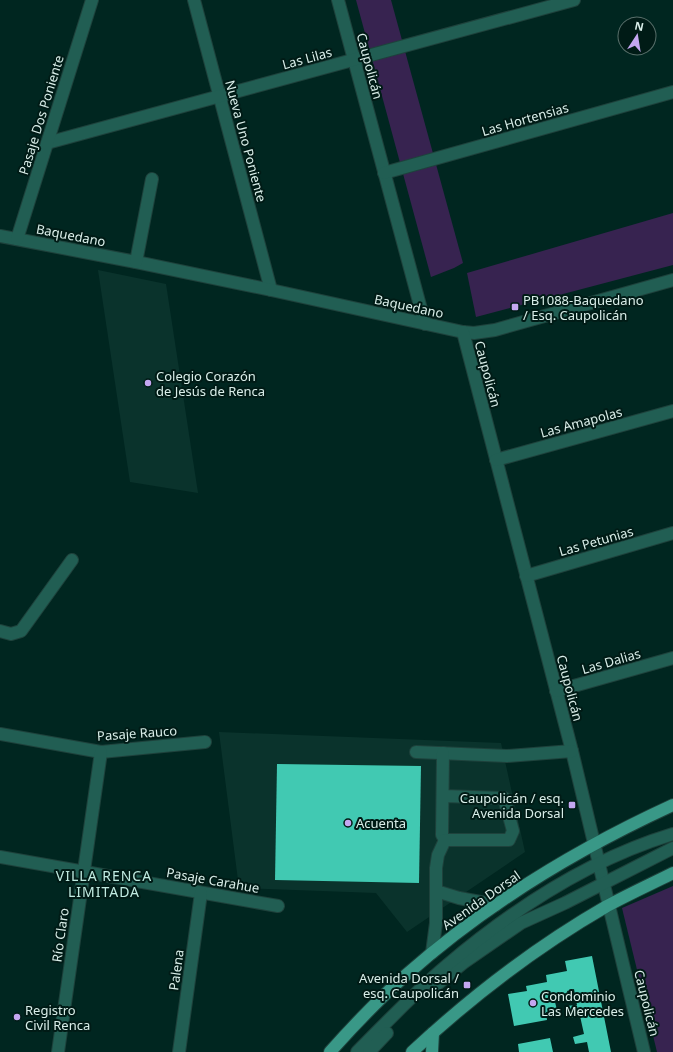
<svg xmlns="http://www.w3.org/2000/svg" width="673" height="1052" viewBox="0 0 673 1052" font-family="'Noto Sans',sans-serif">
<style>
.built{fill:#0a332c}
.green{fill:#372350}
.building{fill:#41c9b2}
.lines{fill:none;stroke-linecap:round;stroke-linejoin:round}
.minor-casing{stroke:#1e423c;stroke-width:14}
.major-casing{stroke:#1e423c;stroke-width:14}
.minor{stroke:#215e53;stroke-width:12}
.major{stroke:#399887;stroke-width:12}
.poi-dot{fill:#c4a7f1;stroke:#001b16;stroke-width:1.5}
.labels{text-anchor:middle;stroke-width:4;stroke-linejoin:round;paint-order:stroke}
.street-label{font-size:13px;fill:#d9eee9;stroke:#001b16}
.poi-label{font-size:13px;fill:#d9eee9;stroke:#001b16;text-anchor:start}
.neighbourhood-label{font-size:14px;letter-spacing:1px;fill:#c0ebe1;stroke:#001b16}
</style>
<rect width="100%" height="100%" fill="#002620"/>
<g class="built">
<polygon points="98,270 166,284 198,493 130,482"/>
<polygon points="219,732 501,743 525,852 407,932 376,893 239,888"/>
</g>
<g class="green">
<polygon points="356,0 391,0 463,263 454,268 431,277"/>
<polygon points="673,213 673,265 476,317 467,273"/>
<polygon points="673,886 673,1052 657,1052 622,908"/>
</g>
<g class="building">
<polygon points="277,764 421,766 419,883 275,880"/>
<polygon points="592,956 611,1052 589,1052 587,1042 575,1044 573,1037 584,1034 580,1016 569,1018 566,1006 577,1005 574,989 567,991 569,999 555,1002 557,1010 546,1012 547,1020 514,1026 508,994 527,991 526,986 547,982 546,975 567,971 565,961"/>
<polygon points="550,1038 553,1052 519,1052 518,1044"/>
</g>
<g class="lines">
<g class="minor-casing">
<g id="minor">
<polyline points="194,0 271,290"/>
<polyline points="338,0 425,324"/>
<polyline points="47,143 574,0"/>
<polyline points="384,173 673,92"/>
<polyline points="0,236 136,262 271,290 463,332 474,333 495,330 673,280"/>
<polyline points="17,239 92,0"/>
<polyline points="136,262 152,179"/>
<polyline points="463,332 572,751 644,1052"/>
<polyline points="496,460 673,411"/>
<polyline points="526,576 673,533"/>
<polyline points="0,631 11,634 21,631 72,560"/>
<polyline points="556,691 673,658"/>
<polyline points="0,734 101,752 205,742"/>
<polyline points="416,752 507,756 572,751"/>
<polyline points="443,796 504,798 513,831 509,840 445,840 442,835 443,753"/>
<polyline points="0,857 278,906"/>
<polyline points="436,891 459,898 496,905"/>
<polyline points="432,953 436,923 436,868 438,855 445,840"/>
<polyline points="436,985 463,963 521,923 565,903 673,848"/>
<polyline points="58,1052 101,752"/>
<polyline points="179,1052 201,893"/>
<path d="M357,1052C386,1023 415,992 446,966C512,910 590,859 673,834"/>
<polyline points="369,1052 387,1033"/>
</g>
</g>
<g class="major-casing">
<g id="major">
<path d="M330,1052C354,1025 379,999 406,975C486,904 577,849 673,805"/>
<path d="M412,1052C472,996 536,947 607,906C629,894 651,884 673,873"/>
<polyline points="432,1052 433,1033"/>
</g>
</g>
<use href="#minor" class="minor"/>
<use href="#major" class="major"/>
</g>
<g class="poi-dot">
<rect x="511" y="303" width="8" height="8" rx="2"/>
<circle cx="148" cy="383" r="4"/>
<rect x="568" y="801" width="8" height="8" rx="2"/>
<circle cx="348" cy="823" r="4"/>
<rect x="463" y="981" width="8" height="8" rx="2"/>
<circle cx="533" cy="1003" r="4"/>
<circle cx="17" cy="1017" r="4"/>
</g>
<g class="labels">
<g class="street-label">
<text transform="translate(307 58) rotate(-15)" y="5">Las Lilas</text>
<text transform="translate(370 66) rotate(75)" y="5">Caupolicán</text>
<text transform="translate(41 115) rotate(-73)" y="5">Pasaje Dos Poniente</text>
<text transform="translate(525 119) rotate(-16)" y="5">Las Hortensias</text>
<text transform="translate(246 141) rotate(75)" y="5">Nueva Uno Poniente</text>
<text transform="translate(71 235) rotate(11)" y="5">Baquedano</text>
<text transform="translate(409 306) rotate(12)" y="5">Baquedano</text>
<text transform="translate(488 374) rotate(75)" y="5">Caupolicán</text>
<text transform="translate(581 422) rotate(-15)" y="5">Las Amapolas</text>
<text transform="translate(596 541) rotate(-16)" y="5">Las Petunias</text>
<text transform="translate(611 661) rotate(-16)" y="5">Las Dalias</text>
<text transform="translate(570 688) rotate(75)" y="5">Caupolicán</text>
<text transform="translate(137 733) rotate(-4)" y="5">Pasaje Rauco</text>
<text transform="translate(213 880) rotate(10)" y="5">Pasaje Carahue</text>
<text transform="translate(481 900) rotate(-35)" y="5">Avenida Dorsal</text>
<text transform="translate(60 935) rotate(-82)" y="5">Río Claro</text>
<text transform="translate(176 970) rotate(-82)" y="5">Palena</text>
<text transform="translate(647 1003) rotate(76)" y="5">Caupolicán</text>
</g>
<g class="poi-label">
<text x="523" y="305">PB1088-Baquedano<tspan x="523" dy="15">/ Esq. Caupolicán</tspan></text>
<text x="156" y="381">Colegio Corazón<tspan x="156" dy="15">de Jesús de Renca</tspan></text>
<text x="564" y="803" text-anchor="end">Caupolicán / esq.<tspan x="564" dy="15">Avenida Dorsal</tspan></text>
<text x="356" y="828">Acuenta</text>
<text x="459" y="983" text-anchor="end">Avenida Dorsal /<tspan x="459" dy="15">esq. Caupolicán</tspan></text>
<text x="541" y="1001">Condominio<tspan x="541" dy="15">Las Mercedes</tspan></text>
<text x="25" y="1015">Registro<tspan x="25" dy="15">Civil Renca</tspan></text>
</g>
<g class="neighbourhood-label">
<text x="104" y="881">VILLA RENCA<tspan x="104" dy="16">LIMITADA</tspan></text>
</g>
</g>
<g transform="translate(637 36) rotate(12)"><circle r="19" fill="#001b16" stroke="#576f6a"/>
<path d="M0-3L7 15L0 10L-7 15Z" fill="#c4a7f1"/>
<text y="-6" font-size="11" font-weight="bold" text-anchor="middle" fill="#d9eee9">N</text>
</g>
</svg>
